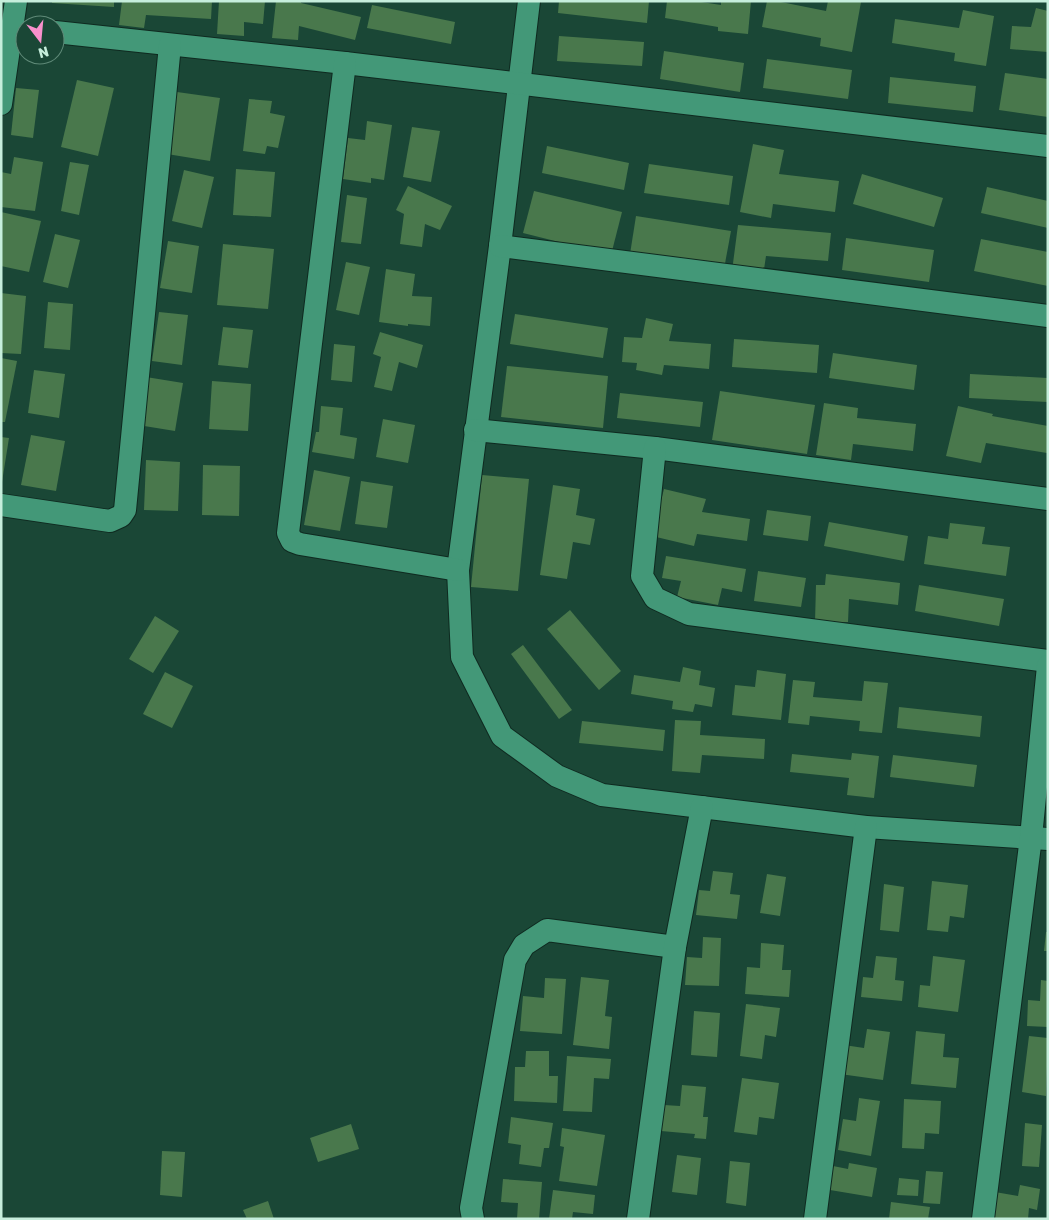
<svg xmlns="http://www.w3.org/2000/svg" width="1049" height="1220" viewBox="0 0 1049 1220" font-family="Rubik,sans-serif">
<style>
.building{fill:#49784c}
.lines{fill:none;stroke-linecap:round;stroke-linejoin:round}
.street-casing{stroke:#0f2a20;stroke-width:24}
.street{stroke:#439878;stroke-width:22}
</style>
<rect width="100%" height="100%" fill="#1a4736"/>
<g class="building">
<polygon points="52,1 114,1 114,7 52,3"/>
<polygon points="122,1 212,1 211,19 146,15 144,28 119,25"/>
<polygon points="219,1 265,1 263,24 244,22 244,36 217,34"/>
<polygon points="276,1 301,1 301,3 361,17 355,40 299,26 298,40 272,38"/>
<polygon points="559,1 649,1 647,23 558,13"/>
<polygon points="667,1 695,1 721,5 721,1 751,1 748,34 718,31 718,27 665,18"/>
<polygon points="767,1 776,1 826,11 828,1 861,2 852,52 820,46 821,38 762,27"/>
<polygon points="372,5 455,22 451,44 367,28"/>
<polygon points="1036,8 1048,11 1048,52 1010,49 1012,26 1031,27"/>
<polygon points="963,10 994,16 986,66 954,61 955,53 892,43 895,19 959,28"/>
<polygon points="559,36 644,42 642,66 557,61"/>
<polygon points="664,51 744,63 740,92 660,79"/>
<polygon points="767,59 852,70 848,99 763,88"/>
<polygon points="1005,73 1048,79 1048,117 999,110"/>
<polygon points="890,77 976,86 973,112 888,103"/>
<polygon points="77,80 114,88 98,156 61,147"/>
<polygon points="16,88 39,90 33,138 11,135"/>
<polygon points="177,92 220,98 210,161 167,154"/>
<polygon points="249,99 272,101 270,113 285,116 278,148 267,146 265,154 243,151"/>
<polygon points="367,121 392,125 384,180 371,178 371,183 343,179 348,138 365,140"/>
<polygon points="412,127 440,131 431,182 403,177"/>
<polygon points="753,144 784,150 779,174 839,181 835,212 773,204 771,218 740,212"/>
<polygon points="547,146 629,163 624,190 542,173"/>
<polygon points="14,157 43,162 35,211 1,207 1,172 11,174"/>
<polygon points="70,162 89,165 79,215 61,211"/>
<polygon points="649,164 733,176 729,205 644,193"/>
<polygon points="236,169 275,172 271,217 233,215"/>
<polygon points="184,170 214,177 202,228 172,221"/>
<polygon points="862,174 943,198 934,227 853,204"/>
<polygon points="408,186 452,206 440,230 425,224 422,247 400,244 404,214 396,210"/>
<polygon points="987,187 1048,201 1048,228 981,213"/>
<polygon points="534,191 622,212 611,255 523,233"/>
<polygon points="347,195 367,198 361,244 341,242"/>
<polygon points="1,212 41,221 29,272 1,266"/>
<polygon points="636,216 731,231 724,269 630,254"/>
<polygon points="738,225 831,233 828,261 766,256 763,276 732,271"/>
<polygon points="55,234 80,240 68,288 43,282"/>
<polygon points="846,238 934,250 929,282 842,270"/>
<polygon points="981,239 1048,252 1048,286 974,271"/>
<polygon points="168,241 199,246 192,293 160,288"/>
<polygon points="223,244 274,249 268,309 217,305"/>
<polygon points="346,262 370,267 359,315 336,310"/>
<polygon points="386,269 415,274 412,296 432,297 430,326 408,324 408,326 379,322"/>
<polygon points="1,293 26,296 21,354 1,353"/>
<polygon points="48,302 73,304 70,350 44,348"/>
<polygon points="159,312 188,315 182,365 152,361"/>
<polygon points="515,314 608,328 603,358 510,344"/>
<polygon points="646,318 673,324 669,341 711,344 709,369 664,365 662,375 636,370 637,363 622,362 624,337 642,338"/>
<polygon points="223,327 253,330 248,368 218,365"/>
<polygon points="380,332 423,345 417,368 399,362 392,391 374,387 381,357 373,354"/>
<polygon points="734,339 819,345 817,373 732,367"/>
<polygon points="334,344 355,346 352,382 331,380"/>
<polygon points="833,353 917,365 914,390 829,378"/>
<polygon points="1,358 17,361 5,422 1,422"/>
<polygon points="507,366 608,376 603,428 501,417"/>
<polygon points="34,370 65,374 59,418 28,413"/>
<polygon points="970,374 1048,378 1048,402 969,398"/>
<polygon points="146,377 183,383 175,431 138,425"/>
<polygon points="212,381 251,384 248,431 209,429"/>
<polygon points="720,391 815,405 807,454 712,440"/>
<polygon points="620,393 703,402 700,427 617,418"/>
<polygon points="824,403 858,408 857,418 916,424 913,451 853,444 851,460 816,455"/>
<polygon points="321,406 343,408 340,435 357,438 354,459 312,452 316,432 319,432"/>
<polygon points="958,406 993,414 992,416 1048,426 1047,453 986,443 981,463 946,456"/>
<polygon points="383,419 415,425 408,463 376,457"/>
<polygon points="31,435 65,441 56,491 21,485"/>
<polygon points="1,437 9,438 2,482 1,482"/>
<polygon points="146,460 180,462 178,511 144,510"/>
<polygon points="203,465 240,466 239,516 202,515"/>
<polygon points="314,470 350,477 340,531 304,525"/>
<polygon points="482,475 529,479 518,591 471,587"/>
<polygon points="361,481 393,486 387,528 355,524"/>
<polygon points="553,485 580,489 576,515 595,519 590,545 573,542 567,579 540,575"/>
<polygon points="664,489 706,499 702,512 750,519 747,541 697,534 694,546 652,536"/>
<polygon points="767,510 811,516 808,541 763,535"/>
<polygon points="829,522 908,536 904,561 824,546"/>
<polygon points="950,523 985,527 982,544 1010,547 1006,576 924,564 928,536 948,539"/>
<polygon points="666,556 746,569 742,592 722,588 718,605 677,597 681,581 662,578"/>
<polygon points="758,571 806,578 801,607 754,601"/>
<polygon points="826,574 900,583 898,605 849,599 848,622 815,622 816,585 825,585"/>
<polygon points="919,585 1004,599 999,626 915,611"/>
<polygon points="570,610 621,671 599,690 547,629"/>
<polygon points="155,616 179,631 153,673 129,659"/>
<polygon points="523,645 572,710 559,719 511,654"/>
<polygon points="683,667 701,671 699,685 715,688 712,707 695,704 693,712 672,709 673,701 631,694 634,675 680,682"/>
<polygon points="757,670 786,674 781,720 732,715 735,685 755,687"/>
<polygon points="165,672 193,686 172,728 143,714"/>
<polygon points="793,680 815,682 813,697 862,701 864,681 888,683 882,733 859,731 860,721 810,716 809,725 788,723"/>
<polygon points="899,707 982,716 980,737 897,728"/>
<polygon points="675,720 701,721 700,735 765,739 764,759 702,755 700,773 672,771"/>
<polygon points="582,721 665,730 663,751 579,743"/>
<polygon points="852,753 879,756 874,798 847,795 849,778 790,772 792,754 851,760"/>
<polygon points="893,755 977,765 974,787 890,777"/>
<polygon points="713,871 733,873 730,894 740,895 737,919 696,915 699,890 710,891"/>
<polygon points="767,874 786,877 780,916 760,913"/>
<polygon points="932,881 968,885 964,918 950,916 948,932 927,930"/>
<polygon points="884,884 904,887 899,932 880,930"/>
<polygon points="1046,932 1048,932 1048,951 1044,951"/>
<polygon points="703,937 721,938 719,986 685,985 687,957 702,958"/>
<polygon points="761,943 784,945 782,970 791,970 789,997 745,994 747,967 760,968"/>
<polygon points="876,956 897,958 895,980 904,981 902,1001 861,997 863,977 873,978"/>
<polygon points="933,956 965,960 958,1012 918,1007 920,985 930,986"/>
<polygon points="581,977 609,980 605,1016 612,1017 609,1049 573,1045"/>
<polygon points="545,978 566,979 562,1034 520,1031 523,996 544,998"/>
<polygon points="1041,980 1048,981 1048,1027 1027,1026 1028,1000 1040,1001"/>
<polygon points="746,1004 780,1008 776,1037 765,1035 762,1059 740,1056"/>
<polygon points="694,1011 720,1013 717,1057 691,1055"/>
<polygon points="867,1029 890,1032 883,1080 840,1074 844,1045 864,1048"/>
<polygon points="916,1031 945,1034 943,1057 959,1058 956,1088 911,1084"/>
<polygon points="1029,1036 1048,1038 1046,1096 1022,1092"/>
<polygon points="526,1051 549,1051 549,1076 558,1076 557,1103 514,1101 515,1067 525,1067"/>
<polygon points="567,1056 611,1059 609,1079 594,1078 592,1112 563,1111"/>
<polygon points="742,1078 779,1083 774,1119 759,1117 757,1135 734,1132"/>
<polygon points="682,1085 706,1087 703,1117 708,1117 706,1139 694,1138 695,1134 661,1131 664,1105 680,1106"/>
<polygon points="859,1098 880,1101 871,1156 838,1150 843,1119 856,1121"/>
<polygon points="904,1099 941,1101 939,1134 925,1133 924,1149 902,1148"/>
<polygon points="511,1117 553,1123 549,1148 544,1148 541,1167 519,1164 521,1145 508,1143"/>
<polygon points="1025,1123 1042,1125 1039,1167 1022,1166"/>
<polygon points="351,1124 359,1149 318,1162 310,1138"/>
<polygon points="562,1128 605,1135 597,1186 559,1181 564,1147 560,1146"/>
<polygon points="162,1151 185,1152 182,1197 160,1195"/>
<polygon points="677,1155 701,1158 697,1195 672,1192"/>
<polygon points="730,1161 750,1163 746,1206 726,1203"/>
<polygon points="849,1163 877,1168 872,1197 824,1189 828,1165 848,1169"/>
<polygon points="926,1171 943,1172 940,1204 923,1203"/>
<polygon points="899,1178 919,1180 918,1196 897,1195"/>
<polygon points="503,1179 542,1182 539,1219 517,1219 518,1203 501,1202"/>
<polygon points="1020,1185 1040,1189 1037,1210 1029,1208 1028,1219 991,1219 995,1192 1018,1196"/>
<polygon points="553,1190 595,1195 593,1214 573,1212 572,1219 549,1219"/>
<polygon points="268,1201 274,1219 247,1219 243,1210"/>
<polygon points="891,1202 930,1207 928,1219 889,1219"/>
</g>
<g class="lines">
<g class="street-casing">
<g id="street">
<polyline points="529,1 500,246 458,570 462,657 502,736 557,776 602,795 866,827 1048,839"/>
<polyline points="55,32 345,63 1048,146"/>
<polyline points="345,63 288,533 292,541 300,544 458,570"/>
<polyline points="1,104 16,1"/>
<polyline points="500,246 1048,316"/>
<polyline points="475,430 655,448 1048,499"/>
<polyline points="655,448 642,576 655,598 689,614 1048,661"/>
<polyline points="1,505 110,521 121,516 125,510 170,45"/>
<polyline points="473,1219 471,1208 515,960 524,945 547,930 675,947"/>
<polyline points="638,1219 675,947 702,807"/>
<polyline points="815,1219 866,827"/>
<polyline points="983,1219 1031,837 1048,666"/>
</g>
</g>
<use href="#street" class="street"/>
</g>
<rect width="1049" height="1220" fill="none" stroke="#c6eedc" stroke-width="5"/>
<g transform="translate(40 40) rotate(164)"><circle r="24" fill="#1a4736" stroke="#5f8a78"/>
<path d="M0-4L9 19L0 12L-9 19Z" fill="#f890cc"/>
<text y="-8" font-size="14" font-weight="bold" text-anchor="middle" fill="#c6eedc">N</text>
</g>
</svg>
